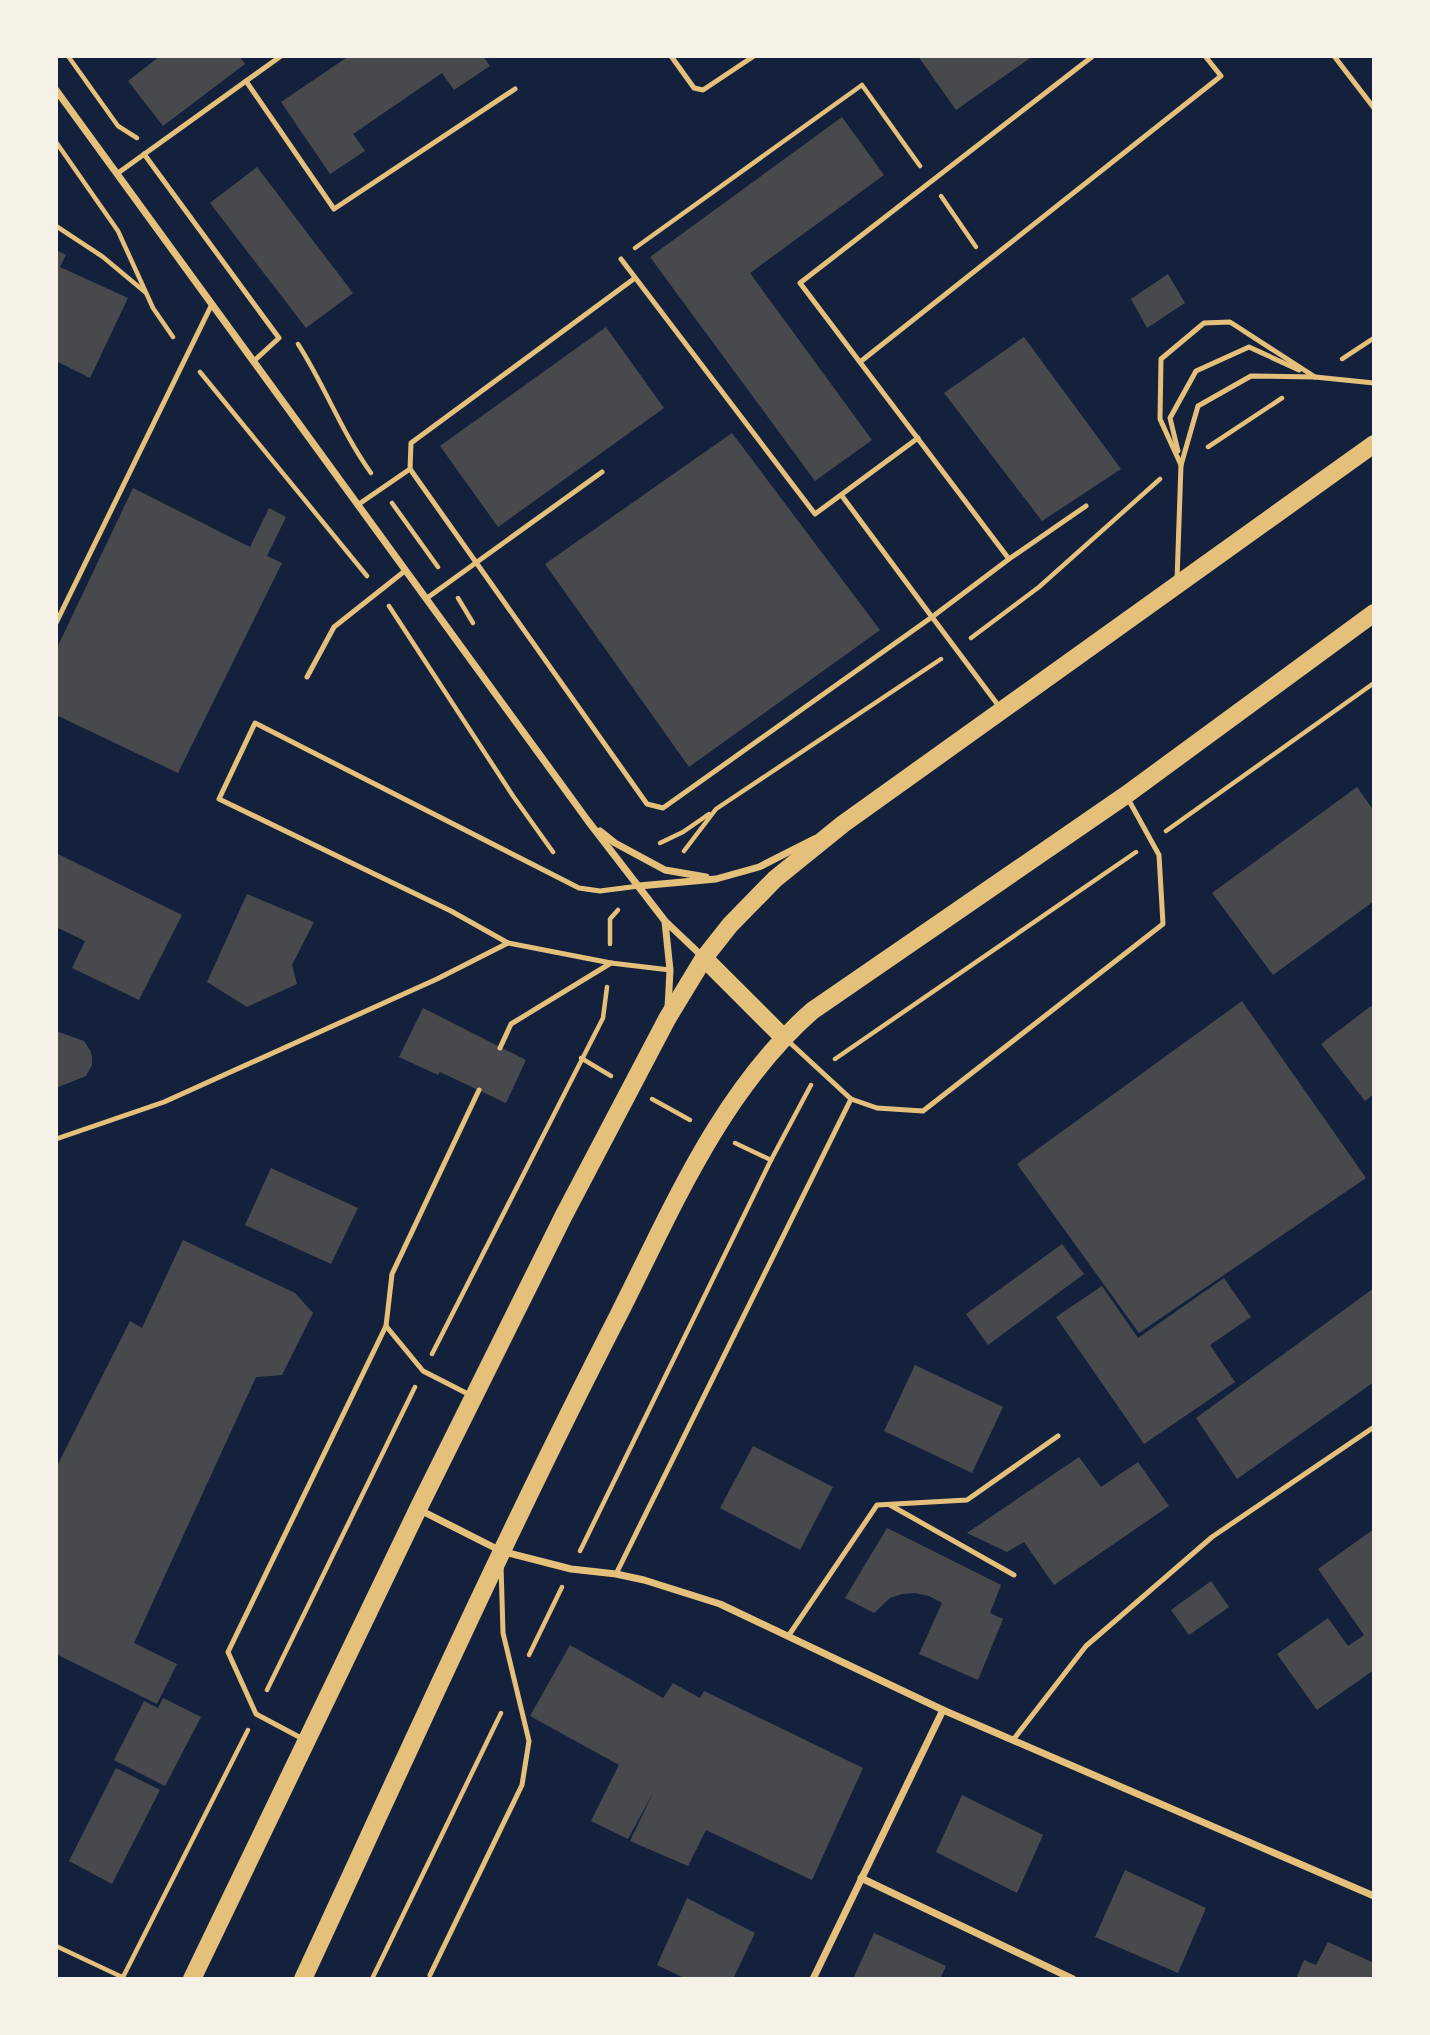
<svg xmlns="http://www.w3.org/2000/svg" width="1430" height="2035" viewBox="0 0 1430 2035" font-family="'Alegreya Sans',sans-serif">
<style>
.building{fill:#48494c}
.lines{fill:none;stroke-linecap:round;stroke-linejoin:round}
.path{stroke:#e5c07b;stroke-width:4.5}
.service{stroke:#e5c07b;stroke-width:5}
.minor{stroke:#e5c07b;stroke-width:7}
.primary{stroke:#e5c07b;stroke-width:18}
</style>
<rect width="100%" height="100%" fill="#14213d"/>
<g class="building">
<polygon points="160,56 239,56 245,64 163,126 128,81"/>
<polygon points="349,56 483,56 490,66 454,90 442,73 353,134 365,151 330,174 281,102"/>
<polygon points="918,56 1033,56 956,110"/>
<polygon points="842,117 884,175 750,273 872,440 815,481 650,257"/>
<polygon points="257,167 353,293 306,328 210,203"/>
<polygon points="56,250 66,255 60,267 128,298 90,378 56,361"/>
<polygon points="1168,274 1185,303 1147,328 1131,299"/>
<polygon points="606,327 664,408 498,527 440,446"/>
<polygon points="1024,337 1121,469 1042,521 944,393"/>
<polygon points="732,433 880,630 689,767 545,564"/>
<polygon points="133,488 250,547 269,508 286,517 267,556 282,563 178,773 56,715 56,650"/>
<polygon points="1357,787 1374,811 1374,901 1273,975 1212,893"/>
<polygon points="56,853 182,915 139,1000 72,968 85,941 56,927"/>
<polygon points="247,894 314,922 292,965 297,984 247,1007 207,982"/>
<polygon points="1242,1001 1366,1178 1139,1333 1017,1164"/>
<polygon points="1371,1006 1374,1009 1374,1094 1365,1101 1321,1044"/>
<polygon points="423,1008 526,1060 506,1103 440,1072 438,1075 399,1057"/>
<polygon points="56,1031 84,1041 91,1052 92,1058 92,1065 86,1076 56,1088"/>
<polygon points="271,1168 358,1208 331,1264 245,1225"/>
<polygon points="183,1240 295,1293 313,1313 282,1375 256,1377 134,1643 177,1664 157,1704 56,1654 56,1468 130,1321 142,1328"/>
<polygon points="1062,1244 1084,1274 988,1345 966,1314"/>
<polygon points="1224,1278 1251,1317 1210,1345 1235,1382 1144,1444 1056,1317 1102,1286 1138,1338"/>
<polygon points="1374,1288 1374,1382 1237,1479 1196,1418"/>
<polygon points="915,1365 1003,1407 972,1473 884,1431"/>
<polygon points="753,1446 833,1487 800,1550 720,1508"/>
<polygon points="1079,1457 1101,1487 1138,1462 1169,1506 1054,1585 1024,1542 1007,1552 967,1533"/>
<polygon points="887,1528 1001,1585 990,1613 1003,1619 978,1680 919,1654 942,1603 929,1596 915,1593 902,1594 890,1598 874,1613 845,1598"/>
<polygon points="1374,1529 1374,1670 1317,1710 1277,1654 1328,1618 1348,1646 1364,1635 1318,1569"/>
<polygon points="1211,1581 1229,1607 1189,1635 1171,1610"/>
<polygon points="570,1645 663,1698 673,1683 700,1698 704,1691 863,1768 812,1880 706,1830 688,1866 630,1841 654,1791 628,1839 591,1821 619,1765 530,1716"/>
<polygon points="163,1698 201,1717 165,1786 114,1760 144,1701 158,1708"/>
<polygon points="116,1768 160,1790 112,1884 69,1861"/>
<polygon points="962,1795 1043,1835 1017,1893 936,1852"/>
<polygon points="1125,1870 1206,1908 1178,1973 1095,1937"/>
<polygon points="687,1898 755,1933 733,1979 686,1979 657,1965"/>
<polygon points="874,1933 946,1966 940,1979 853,1979"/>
<polygon points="1328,1942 1374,1963 1374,1979 1296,1979 1304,1960 1316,1965"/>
</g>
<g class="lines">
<g class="path">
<polyline points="68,56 118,126 137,138"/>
<polyline points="56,142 118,231 153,308 173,337"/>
<polyline points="941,196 976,247"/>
<polyline points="56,226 103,257 145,292"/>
<polyline points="635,248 862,85 920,166"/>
<path d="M298,344C325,386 342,433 371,473"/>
<polyline points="1342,359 1374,338"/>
<polyline points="200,372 367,576"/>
<polyline points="1208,447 1282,398"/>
<polyline points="392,503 438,567"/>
<polyline points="458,598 473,623"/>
<polyline points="389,606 513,796 553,852"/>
<polyline points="971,638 1039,587 1160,479"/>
<polyline points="1166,831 1374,683"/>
<polyline points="660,843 683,832 709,814"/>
<polyline points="684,851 716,809 941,659"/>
<polyline points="610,944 610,919 618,910"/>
<polyline points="581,1058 611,1076"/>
<polyline points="835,1059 1136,852"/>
<polyline points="652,1099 690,1120"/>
<polyline points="735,1143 771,1160"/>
<polyline points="432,1354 603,1018 607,987"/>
<polyline points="580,1551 771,1160 811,1085"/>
<polyline points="529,1655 562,1587"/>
<polyline points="267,1690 415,1387"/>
<polyline points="56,1946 122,1977"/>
<polyline points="122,1979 248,1730"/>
<polyline points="372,1979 501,1713"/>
</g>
<g class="service">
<polyline points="671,56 694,88 703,90 754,56"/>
<polyline points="1334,56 1374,108"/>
<polyline points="246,81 334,209 515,89"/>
<polyline points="144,154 279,338 254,361"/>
<polyline points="118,173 281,56"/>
<polyline points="621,259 815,514 918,438"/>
<polyline points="860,362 1221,76 1205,56"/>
<polyline points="1178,451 1170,418 1196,371 1249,347 1299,370"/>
<polyline points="1181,465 1160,419 1161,359 1204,323 1230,322 1315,377"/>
<polyline points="410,469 647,804 663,808 932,617 1001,709"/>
<polyline points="842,496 932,617 1009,559 800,283 1093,56"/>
<polyline points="359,504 410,469 411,443 635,278"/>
<polyline points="1009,559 1086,506"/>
<polyline points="1177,580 1181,465 1198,406 1251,376 1315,377 1374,383"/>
<polyline points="427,598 602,472"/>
<polyline points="56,623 212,304"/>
<polyline points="307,677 334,627 406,570"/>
<polyline points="639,886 600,891 579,888 255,723 219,799 451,911 508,943 611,963 670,970"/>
<polyline points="787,1040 851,1099 877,1108 923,1111 1163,924 1159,855 1127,797"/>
<polyline points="500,1048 511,1024 611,963"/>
<polyline points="56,1139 164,1102 437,979 508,943"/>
<polyline points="470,1395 423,1371 386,1326 392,1274 479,1090"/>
<polyline points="890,1505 1014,1575"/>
<polyline points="616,1574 851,1099"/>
<polyline points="789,1635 877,1505 967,1500 1058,1436"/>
<polyline points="303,1739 256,1714 228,1652 386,1326"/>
<polyline points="1013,1740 1086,1646 1212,1537 1374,1427"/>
<polyline points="430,1975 522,1785 529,1741 503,1633 501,1565"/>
</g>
<g class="minor">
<polyline points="56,90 588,821 665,921 704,958"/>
<polyline points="600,831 615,843 665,870 706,877"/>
<polyline points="639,886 716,879 759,867 814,839"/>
<polyline points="665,922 670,970 668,1008"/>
<polyline points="418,1509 501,1551 571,1569 616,1574 644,1580 720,1604 943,1710 1374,1896"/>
<polyline points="861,1878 1073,1979"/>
<polyline points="813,1979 943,1710"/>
</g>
<g class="primary">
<polyline points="704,958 784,1038"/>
<polyline points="192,1979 418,1509 564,1215 667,1019 704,958 730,925 775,879 843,824 1374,444"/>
<path d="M303,1979C406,1757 506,1534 618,1316C672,1209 720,1092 812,1011L1126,795L1374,613"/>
</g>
</g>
<rect width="1430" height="2035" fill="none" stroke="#f6f1e7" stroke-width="116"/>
</svg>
